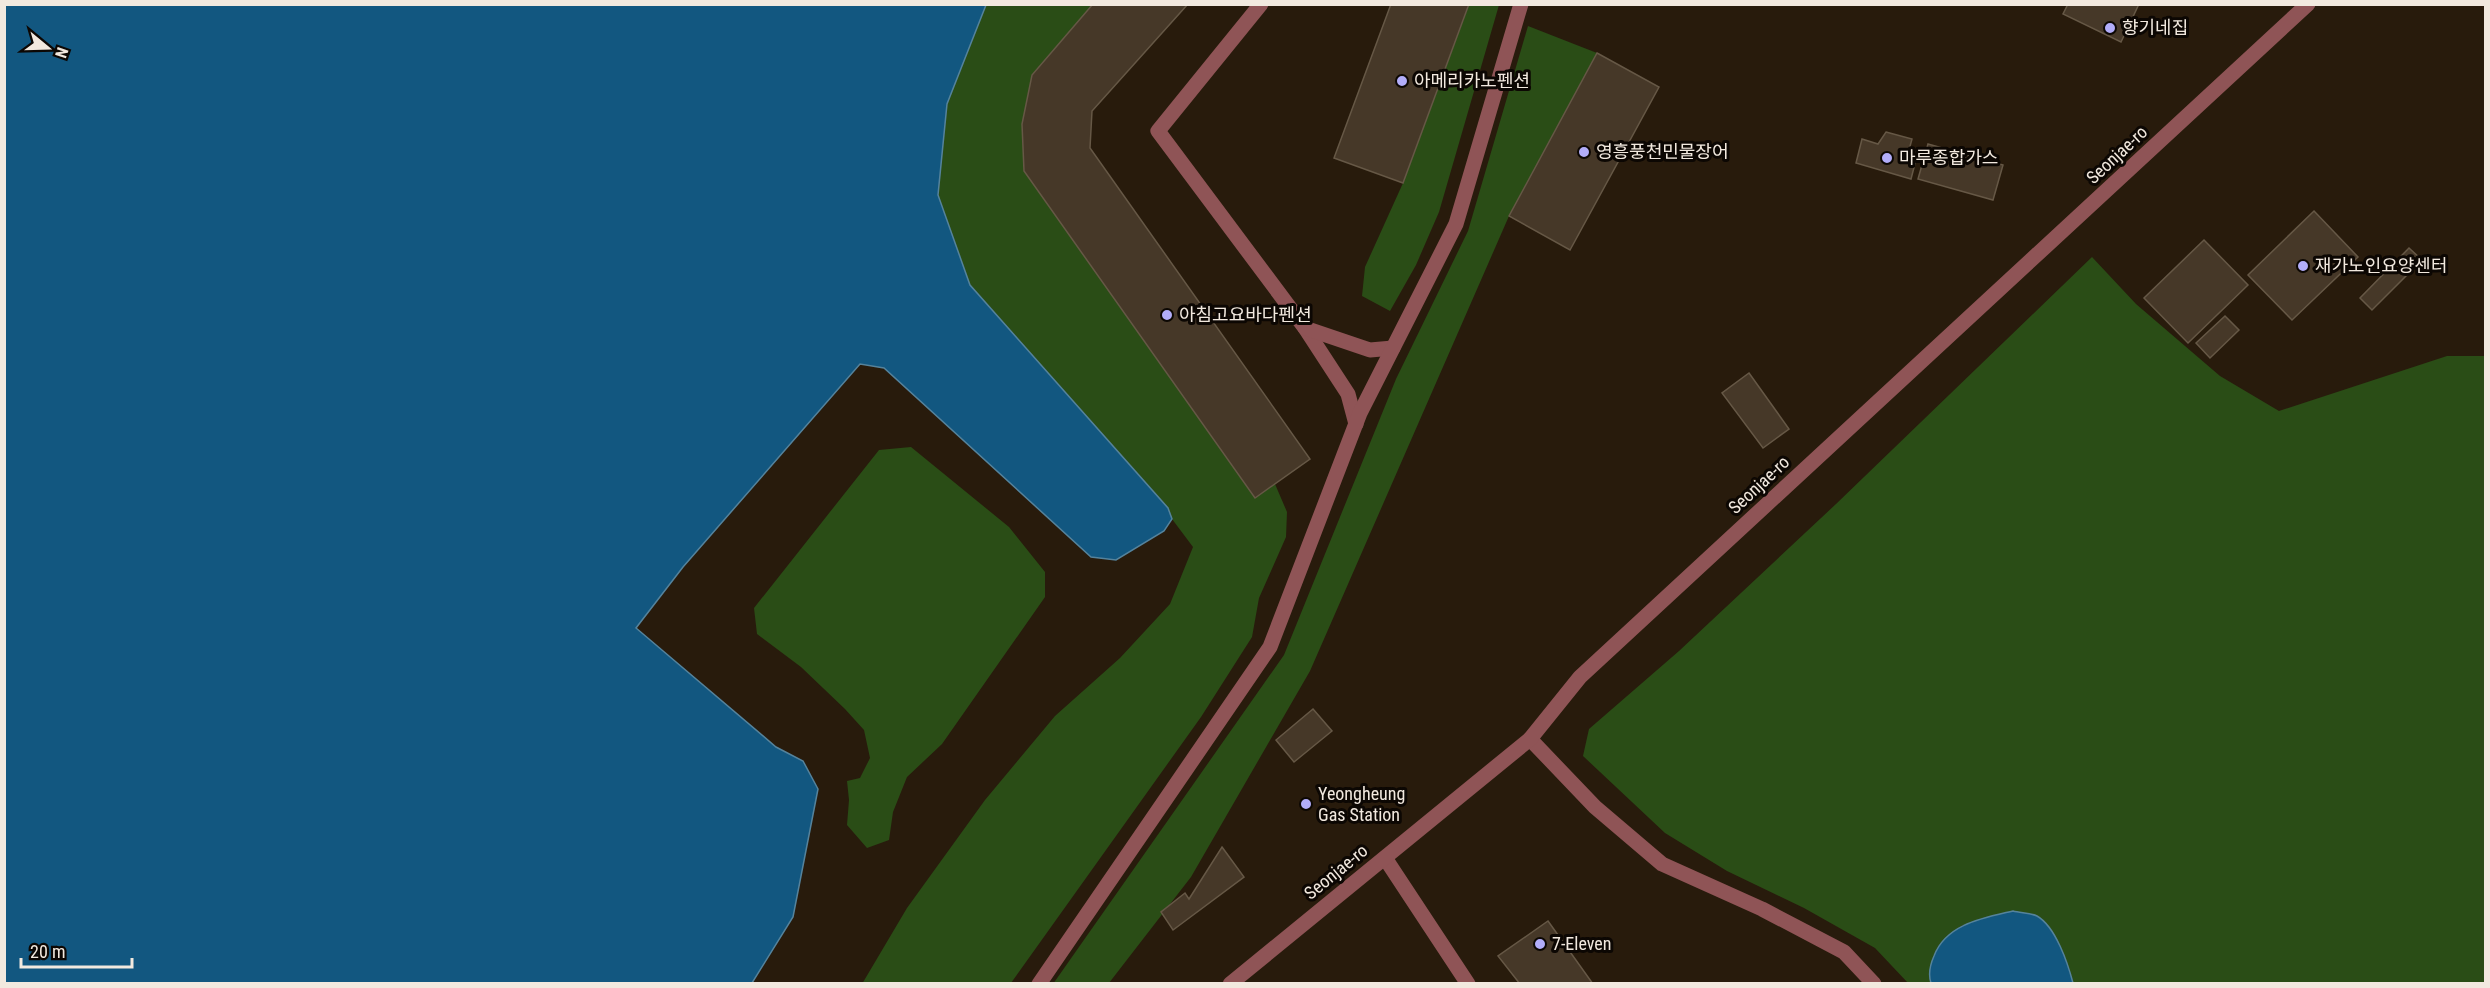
<svg xmlns="http://www.w3.org/2000/svg" width="2490" height="988" viewBox="0 0 2490 988" font-family="'Roboto Condensed','Noto Sans KR',sans-serif">
<style>
.green{fill:#2a4d16}
.water{fill:#125780;stroke:#55839c;stroke-width:1.5}
.building{fill:#463828;stroke:#665846;stroke-width:1.5}
.lines{fill:none;stroke-linecap:round;stroke-linejoin:round}
.service{stroke:#8f5456;stroke-width:15}
.tertiary{stroke:#8f5456;stroke-width:15}
.poi-dot{fill:#b2adf9;stroke:#0c0703;stroke-width:2}
.labels{text-anchor:middle;stroke-width:6;stroke-linejoin:round;paint-order:stroke}
.poi-label{font-size:18px;fill:#f2e9df;stroke:#0c0703;text-anchor:start}
.street-label{font-size:18px;fill:#f2e9df;stroke:#0c0703}
</style>
<rect width="100%" height="100%" fill="#281b0c"/>
<g class="green">
<polygon points="986,5 1093,5 1032,75 1022,124 1024,171 1275,484 1287,512 1286,537 1259,598 1252,637 1201,717 1011,983 862,984 907,908 985,800 1055,716 1120,658 1170,604 1193,547 1172,519 1168,508 970,285 938,195 947,104"/>
<polygon points="1469,5 1499,5 1439,212 1416,265 1390,311 1362,296 1365,267 1403,183"/>
<polygon points="1528,26 1597,53 1509,216 1310,671 1191,877 1109,983 1053,984 1284,655 1396,379 1468,231"/>
<path d="M2092,257L2136,304L2220,376L2279,411L2447,356H2485V983H2073L2069,968L1963,925C1943,938 1927,959 1931,983H1908L1875,948L1804,908L1727,871L1665,833L1583,756L1589,729L1679,651L1836,504Z"/>
<polygon points="911,447 1009,527 1045,572 1045,597 942,744 907,777 893,812 889,840 867,848 847,825 849,800 847,781 860,778 870,758 864,730 845,709 801,667 757,634 754,608 879,450"/>
</g>
<g class="water">
<polygon points="5,4 986,5 947,104 938,195 970,285 1168,508 1172,519 1164,531 1116,560 1091,557 884,368 860,364 683,567 636,628 776,747 803,761 818,789 793,917 752,983 5,983"/>
<path d="M2013,911C2020,913 2031,913 2037,916C2056,927 2068,964 2073,983H1931C1928,974 1930,965 1934,956C1946,924 1983,918 2013,911Z"/>
</g>
<g class="building">
<polygon points="1093,4 1188,4 1092,111 1090,148 1310,459 1255,498 1024,171 1022,124 1032,75"/>
<polygon points="1391,4 1469,4 1403,183 1334,158"/>
<polygon points="2068,4 2139,4 2121,42 2063,14"/>
<polygon points="1597,53 1659,87 1570,250 1509,216"/>
<polygon points="1886,132 1912,139 1909,150 1918,152 1911,179 1856,163 1862,139 1878,144"/>
<polygon points="1928,144 2003,165 1993,200 1918,179"/>
<polygon points="2314,211 2358,257 2292,320 2248,275"/>
<polygon points="2204,240 2248,285 2188,343 2144,298"/>
<polygon points="2409,248 2422,260 2372,310 2360,298"/>
<polygon points="2225,316 2239,330 2210,358 2196,343"/>
<polygon points="1749,373 1789,429 1763,448 1722,393"/>
<polygon points="1313,709 1332,731 1294,762 1276,740"/>
<polygon points="1222,847 1244,877 1173,930 1161,912 1185,893 1189,899"/>
<polygon points="1548,921 1593,984 1520,984 1498,956"/>
</g>
<g class="lines">
<g class="service">
<polyline points="1261,4 1158,131 1305,328 1348,394 1356,424"/>
<polyline points="1305,328 1370,350 1393,348"/>
<polyline points="1530,739 1595,807 1662,864 1762,909 1844,952 1874,984"/>
<polyline points="1385,858 1468,984"/>
<polyline points="1039,984 1270,647 1360,413 1456,224 1521,4"/>
</g>
<polyline class="tertiary" points="1230,984 1530,739 1580,677 2308,4"/>
</g>
<g class="poi-dot">
<circle cx="2110" cy="28" r="6"/>
<circle cx="1402" cy="81" r="6"/>
<circle cx="1584" cy="152" r="6"/>
<circle cx="1887" cy="158" r="6"/>
<circle cx="2303" cy="266" r="6"/>
<circle cx="1167" cy="315" r="6"/>
<circle cx="1306" cy="804" r="6"/>
<circle cx="1540" cy="944" r="6"/>
</g>
<g class="labels">
<g class="poi-label">
<text x="2122" y="34">향기네집</text>
<text x="1414" y="87">아메리카노펜션</text>
<text x="1596" y="158">영흥풍천민물장어</text>
<text x="1899" y="164">마루종합가스</text>
<text x="2315" y="272">재가노인요양센터</text>
<text x="1179" y="321">아침고요바다펜션</text>
<text x="1318" y="800">Yeongheung<tspan x="1318" dy="21">Gas Station</tspan></text>
<text x="1552" y="950">7-Eleven</text>
</g>
<g class="street-label">
<text transform="translate(2117 155) rotate(-43)" y="6">Seonjae-ro</text>
<text transform="translate(1759 485) rotate(-43)" y="6">Seonjae-ro</text>
<text transform="translate(1336 872) rotate(-39)" y="6">Seonjae-ro</text>
</g>
</g>
<rect width="2490" height="988" fill="none" stroke="#f2e9df" stroke-width="12"/>
<g transform="translate(48 48) rotate(109)" stroke="#0c0703" stroke-width="4.5" paint-order="stroke">
<path d="M0-4.5L10 22L0 15L-10 22Z" fill="#f2e9df"/>
<text y="-9" font-size="16" font-weight="bold" text-anchor="middle" fill="#f2e9df">N</text>
</g>
<path d="M21 958v9h111v-9" fill="none" stroke="#f2e9df" stroke-width="3"/>
<text x="30" y="958" font-size="18" fill="#f2e9df" stroke="#0c0703" stroke-width="4.5" paint-order="stroke">20 m</text>
</svg>
